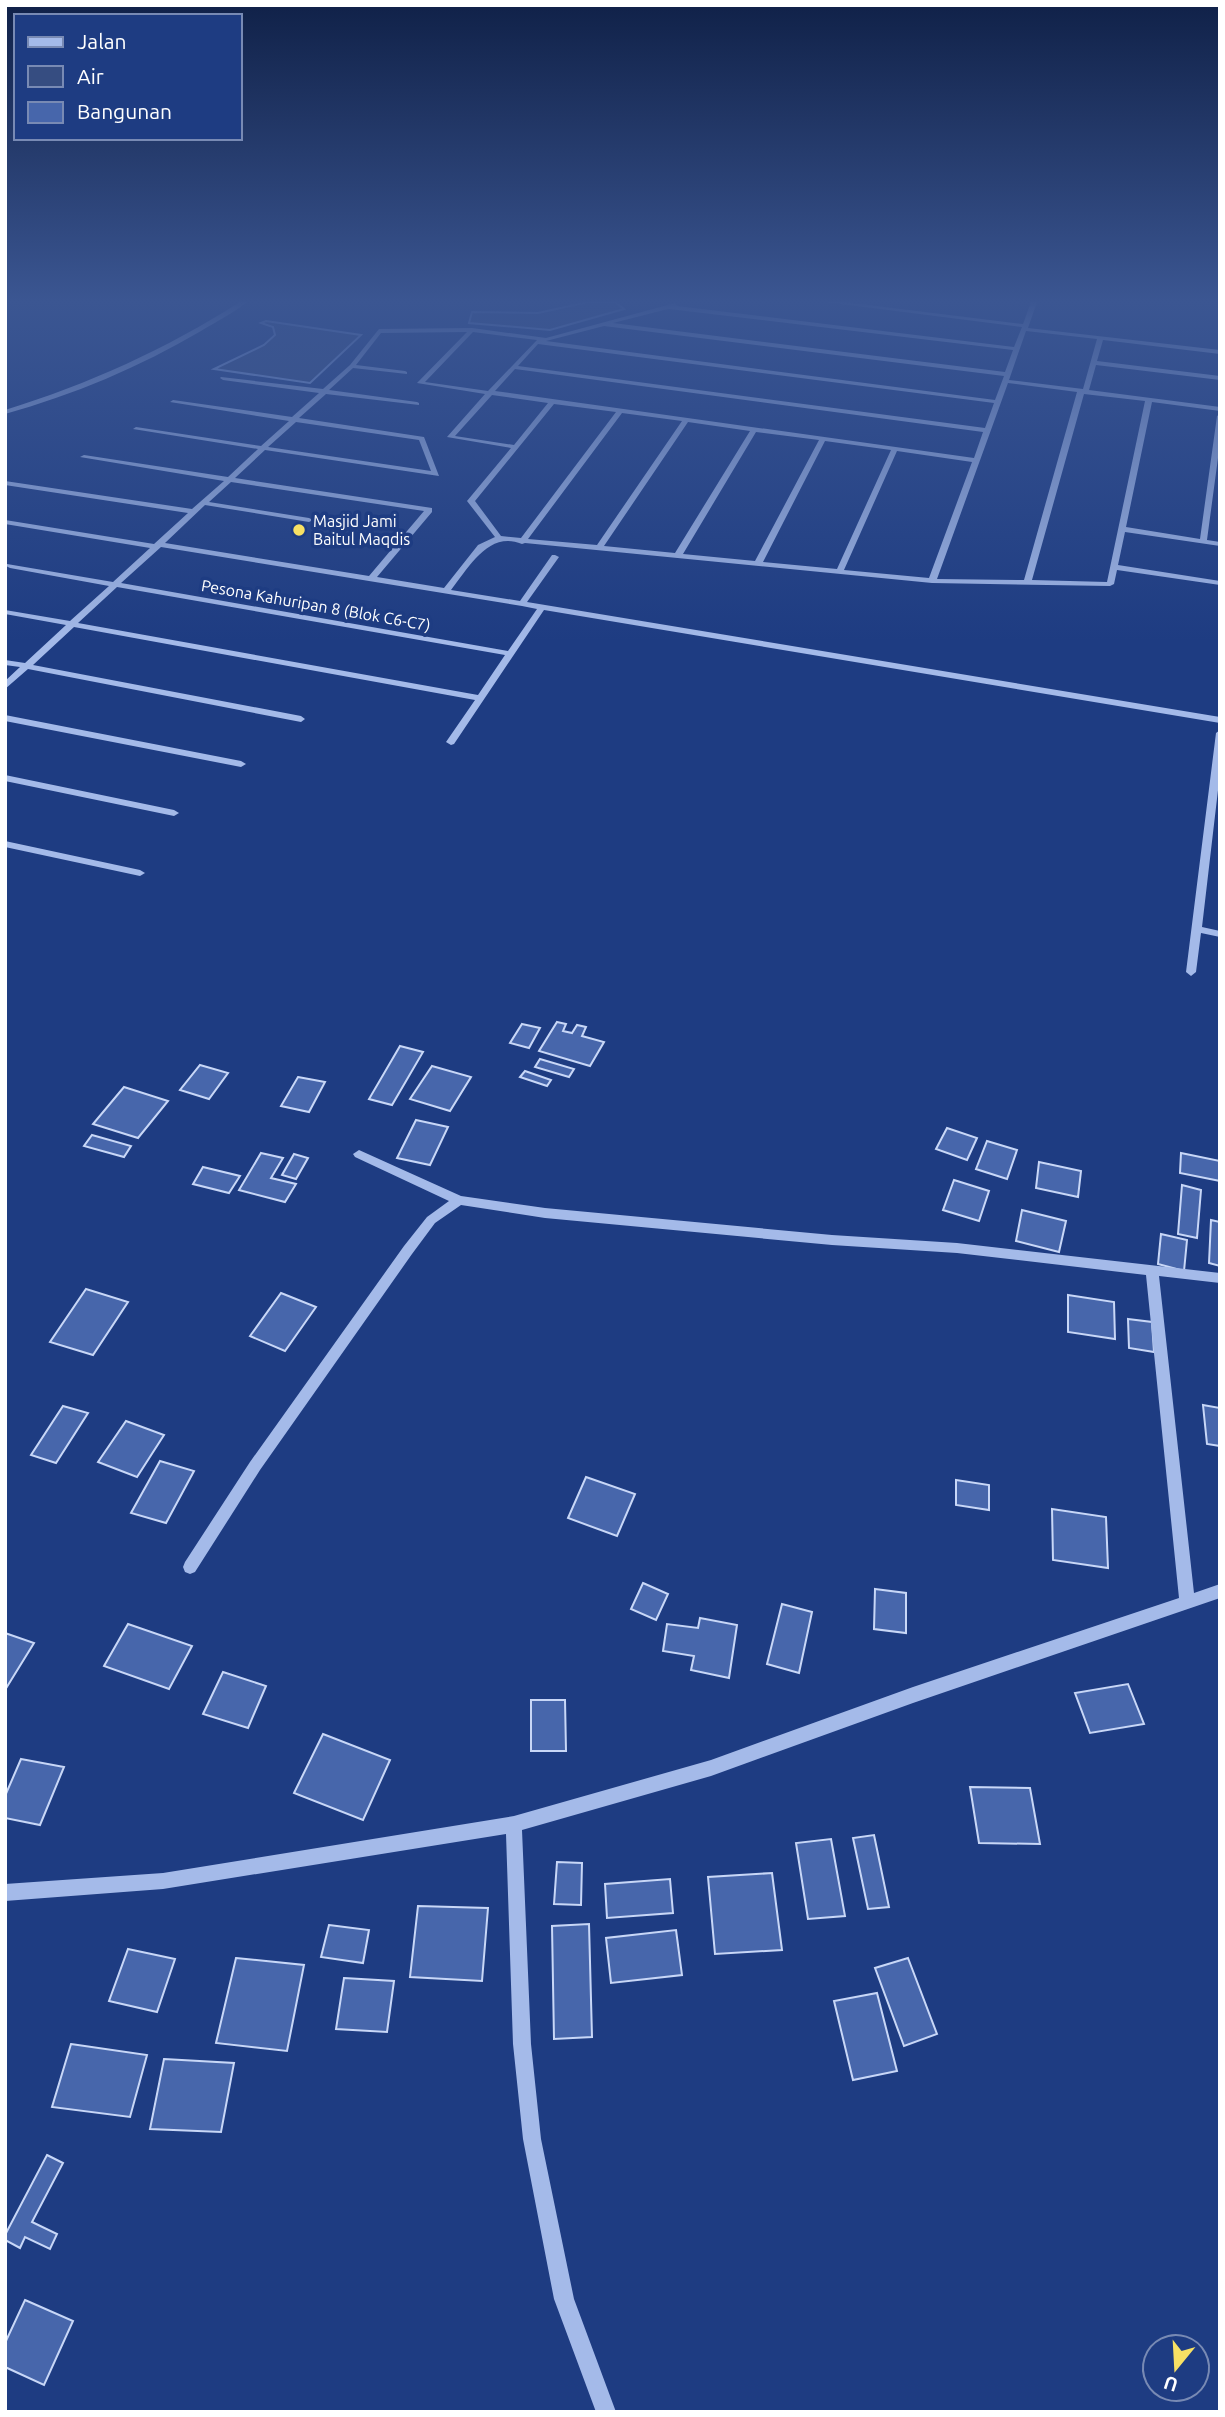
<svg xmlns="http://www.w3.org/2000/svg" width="1225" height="2417" viewBox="0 0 1225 2417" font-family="Ubuntu,sans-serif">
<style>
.water{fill:#364d81;stroke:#98b3eb;stroke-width:2}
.building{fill:#4766ab;stroke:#c8d7f7;stroke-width:2}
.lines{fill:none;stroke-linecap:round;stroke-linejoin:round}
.minor{fill:#a4bae9;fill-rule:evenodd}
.poi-dot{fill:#f8e164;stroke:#1e3c82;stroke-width:2.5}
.labels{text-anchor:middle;stroke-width:7;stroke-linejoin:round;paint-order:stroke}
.far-poi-label{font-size:16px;fill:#fff;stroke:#1e3c82;text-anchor:start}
.far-street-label{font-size:16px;fill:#fff;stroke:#1e3c82}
</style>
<rect width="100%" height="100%" fill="#1e3c82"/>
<g class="water">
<polygon points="588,302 615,302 624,309 550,330 469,323 472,312 538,313"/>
<polygon points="266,321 361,335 310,383 214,369 264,345 275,335 273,327 261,323"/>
</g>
<g class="building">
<polygon points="557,1022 566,1024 563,1031 572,1033 577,1025 586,1027 582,1036 604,1042 590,1066 539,1051"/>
<polygon points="522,1024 540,1028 529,1048 510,1043"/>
<polygon points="400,1046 423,1052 392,1105 369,1099"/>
<polygon points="540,1059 574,1069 569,1077 535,1067"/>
<polygon points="200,1065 228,1073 209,1099 180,1090"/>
<polygon points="432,1066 471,1077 450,1111 410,1099"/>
<polygon points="525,1071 551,1080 547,1086 520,1077"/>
<polygon points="298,1077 325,1082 309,1112 281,1106"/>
<polygon points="124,1087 168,1101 138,1138 93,1124"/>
<polygon points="416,1120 448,1127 430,1165 397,1158"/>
<polygon points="947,1128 977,1138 967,1160 936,1149"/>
<polygon points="92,1135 131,1146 124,1157 84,1146"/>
<polygon points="987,1141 1017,1150 1007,1179 976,1169"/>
<polygon points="261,1153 283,1158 271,1178 296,1184 285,1202 239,1190"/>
<polygon points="1181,1153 1220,1161 1220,1181 1180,1173"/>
<polygon points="294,1154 308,1158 296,1179 282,1175"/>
<polygon points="1039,1162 1081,1171 1078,1197 1036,1188"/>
<polygon points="203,1167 240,1176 229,1193 193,1184"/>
<polygon points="954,1180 989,1191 979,1221 943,1210"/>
<polygon points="1182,1185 1201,1190 1197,1238 1178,1234"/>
<polygon points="1022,1210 1066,1221 1059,1252 1016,1241"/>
<polygon points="1211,1220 1220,1222 1220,1266 1209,1263"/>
<polygon points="1161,1234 1187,1240 1184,1271 1158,1264"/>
<polygon points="86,1289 128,1302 93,1355 50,1342"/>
<polygon points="281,1293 316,1307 285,1351 250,1336"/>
<polygon points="1068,1295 1114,1302 1115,1339 1068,1332"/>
<polygon points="1128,1319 1152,1322 1154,1352 1129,1348"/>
<polygon points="1203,1405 1220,1408 1220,1446 1207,1444"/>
<polygon points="63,1406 88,1413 56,1463 31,1455"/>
<polygon points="126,1421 164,1435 137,1477 98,1462"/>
<polygon points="160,1461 194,1471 166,1523 131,1513"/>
<polygon points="586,1477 635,1494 617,1536 568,1518"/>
<polygon points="956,1480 989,1485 989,1510 956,1505"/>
<polygon points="1052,1509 1106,1517 1108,1568 1053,1560"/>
<polygon points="643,1583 668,1594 656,1620 631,1609"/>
<polygon points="875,1589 906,1593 906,1633 874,1629"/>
<polygon points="782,1604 812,1612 799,1673 767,1664"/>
<polygon points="700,1618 737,1625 729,1678 691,1670 694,1656 663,1651 667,1624 698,1628"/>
<polygon points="128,1624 192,1646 169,1689 104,1666"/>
<polygon points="5,1633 34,1643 5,1690"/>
<polygon points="223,1672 266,1686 248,1728 203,1714"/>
<polygon points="1128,1684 1144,1724 1090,1733 1075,1693"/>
<polygon points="531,1700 565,1700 566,1751 531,1751"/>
<polygon points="323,1734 390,1760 363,1820 294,1793"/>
<polygon points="21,1759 64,1767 40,1825 5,1818 5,1796"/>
<polygon points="970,1787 1030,1788 1040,1844 979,1843"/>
<polygon points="874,1835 889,1907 868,1909 853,1838"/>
<polygon points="831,1839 845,1916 808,1919 796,1843"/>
<polygon points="557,1862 582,1863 581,1905 554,1904"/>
<polygon points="772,1873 782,1950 715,1954 708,1877"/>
<polygon points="670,1879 673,1913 607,1918 605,1884"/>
<polygon points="418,1906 488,1908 482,1981 410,1977"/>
<polygon points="589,1924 592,2037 554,2039 552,1926"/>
<polygon points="329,1925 369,1930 363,1963 321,1957"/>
<polygon points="676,1930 682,1975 611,1983 606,1938"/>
<polygon points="128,1949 175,1959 157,2012 109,2001"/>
<polygon points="236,1958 304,1965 287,2051 216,2043"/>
<polygon points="908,1958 937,2034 904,2046 875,1968"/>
<polygon points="344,1978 394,1981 387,2032 336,2029"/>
<polygon points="877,1993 897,2071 853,2080 834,2001"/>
<polygon points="71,2044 147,2055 130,2117 52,2107"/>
<polygon points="164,2059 234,2063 221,2132 150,2129"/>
<polygon points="47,2155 63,2163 32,2222 57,2234 50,2249 25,2237 20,2248 5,2240 5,2235"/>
<polygon points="25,2300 73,2321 44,2385 5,2367 5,2343"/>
</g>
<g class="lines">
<g class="minor">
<path d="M240,302H247C233,313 216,322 201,331C140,367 73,395 5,414V410C89,384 166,349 240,302Z"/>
<path d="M825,302H844L1023,324L1031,302H1037L1028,328L1220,350V354L1103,340L1097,361L1220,376V380L1096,365L1089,390L1220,407V411L1152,402L1126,527L1200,539L1217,416L1220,414V443L1207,540L1220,542V546L1125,532L1118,565L1220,581V585L1117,570L1114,584L1110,586L932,583L525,543L522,544C489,530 469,567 451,590L520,601L552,555H555L559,557L527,602L1220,717V723L544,610L454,744L451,745L446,742L475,700L74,627L33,665L301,716L305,719L301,722L28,669L5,689V681L20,667L5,665V660L25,663L66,625L5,614V610L70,621L109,586L10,568L6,566L7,564L113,582L150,548L5,524V520L154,544L188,513L5,485V481L192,509L224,481L80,457L84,455L228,477L258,449L133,429L136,427L261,446L289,421L170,402L173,400L292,417L319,393L223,380L220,378L221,377L323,389L350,365L379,329L472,328L546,338L675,303L677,306L1014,347L1022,327ZM668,309H669L1013,350L1005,372L613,323ZM604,326L1004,376L995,400L546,341ZM1026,331L1097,339L1083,389L1009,380ZM467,332L417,383L485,394L447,437L511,448L467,501L495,537L478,545L444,588L377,577L432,512V508L235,478L265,450L439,476L424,437L299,418L326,394L419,405V403L417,402L329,390L353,368L407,374V372L405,371L356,365L381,333ZM473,332L537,340L488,391L425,382ZM538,344L994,403L985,428L518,366ZM515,369L983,432L974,458L495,391ZM1008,383L1077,392L1024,580L937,579ZM1084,394L1145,401L1107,582L1032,580ZM492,395L548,403L514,445L455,436ZM554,404L616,412L521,538L501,536L475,501ZM622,413L682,421L597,545L528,539ZM296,422L419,440L431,471L268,447ZM688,422L750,431L675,553L604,546ZM756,432L819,440L755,561L683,554ZM825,441L891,450L837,569L763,562ZM897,451L972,462L929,578L844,570ZM231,482L424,511L369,576L165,543L205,505L309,522L313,520L309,518L209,502ZM161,547L522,606L537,609L508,651L121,583ZM117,587L505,655L478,695L78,623Z"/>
<polygon points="5,715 241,761 246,764 241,767 5,721"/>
<polygon points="1220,730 1220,773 1202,927 1220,931 1220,937 1201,933 1196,972 1191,976 1186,972 1216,733"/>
<polygon points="5,775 174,810 179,813 174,816 5,781"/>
<polygon points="5,841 140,870 145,873 140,876 5,847"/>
<polygon points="359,1150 461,1196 545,1208 832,1235 957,1243 1220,1273 1220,1283 1159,1276 1194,1593 1220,1584 1220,1598 913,1703 711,1776 522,1830 531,2044 541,2139 574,2299 616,2412 596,2412 554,2299 523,2139 513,2044 506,1834 163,1889 5,1901 5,1884 163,1873 514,1816 711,1760 913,1687 1179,1598 1146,1275 957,1253 832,1245 545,1218 461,1205 435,1223 412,1254 260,1470 195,1572 190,1574 185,1572 183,1567 185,1562 250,1462 404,1246 427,1217 449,1201 355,1157 353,1154"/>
</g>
</g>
<linearGradient id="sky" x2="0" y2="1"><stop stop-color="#102148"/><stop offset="0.47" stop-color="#3b5692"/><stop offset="1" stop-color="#3b5692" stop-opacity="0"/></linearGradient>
<rect width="1225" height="641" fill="url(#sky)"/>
<circle class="poi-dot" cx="299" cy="530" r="7"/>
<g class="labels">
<g class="far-poi-label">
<text x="313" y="527">Masjid Jami<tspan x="313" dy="18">Baitul Maqdis</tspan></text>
</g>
<g class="far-street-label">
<text transform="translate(316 605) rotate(10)" y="6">Pesona Kahuripan 8 (Blok C6-C7)</text>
</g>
</g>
<rect width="1225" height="2417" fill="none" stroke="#ffffff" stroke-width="14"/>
<rect x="14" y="14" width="228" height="126" fill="#1e3c82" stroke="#788ab4" stroke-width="2"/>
<rect x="28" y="37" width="35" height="10" fill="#a4bae9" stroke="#788ab4" stroke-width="2"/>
<text x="77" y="49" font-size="21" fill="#ffffff">Jalan</text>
<rect x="28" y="66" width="35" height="21" fill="#364d81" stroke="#788ab4" stroke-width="2"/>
<text x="77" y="84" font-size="21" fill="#ffffff">Air</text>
<rect x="28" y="102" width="35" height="21" fill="#4766ab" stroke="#788ab4" stroke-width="2"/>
<text x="77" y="119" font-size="21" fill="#ffffff">Bangunan</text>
<g transform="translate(1176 2368) rotate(198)"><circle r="33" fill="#1e3c82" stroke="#788ab4" stroke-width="2"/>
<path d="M0-5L12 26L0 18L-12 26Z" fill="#f8e164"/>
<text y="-10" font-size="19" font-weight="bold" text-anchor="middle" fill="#ffffff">U</text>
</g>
</svg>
